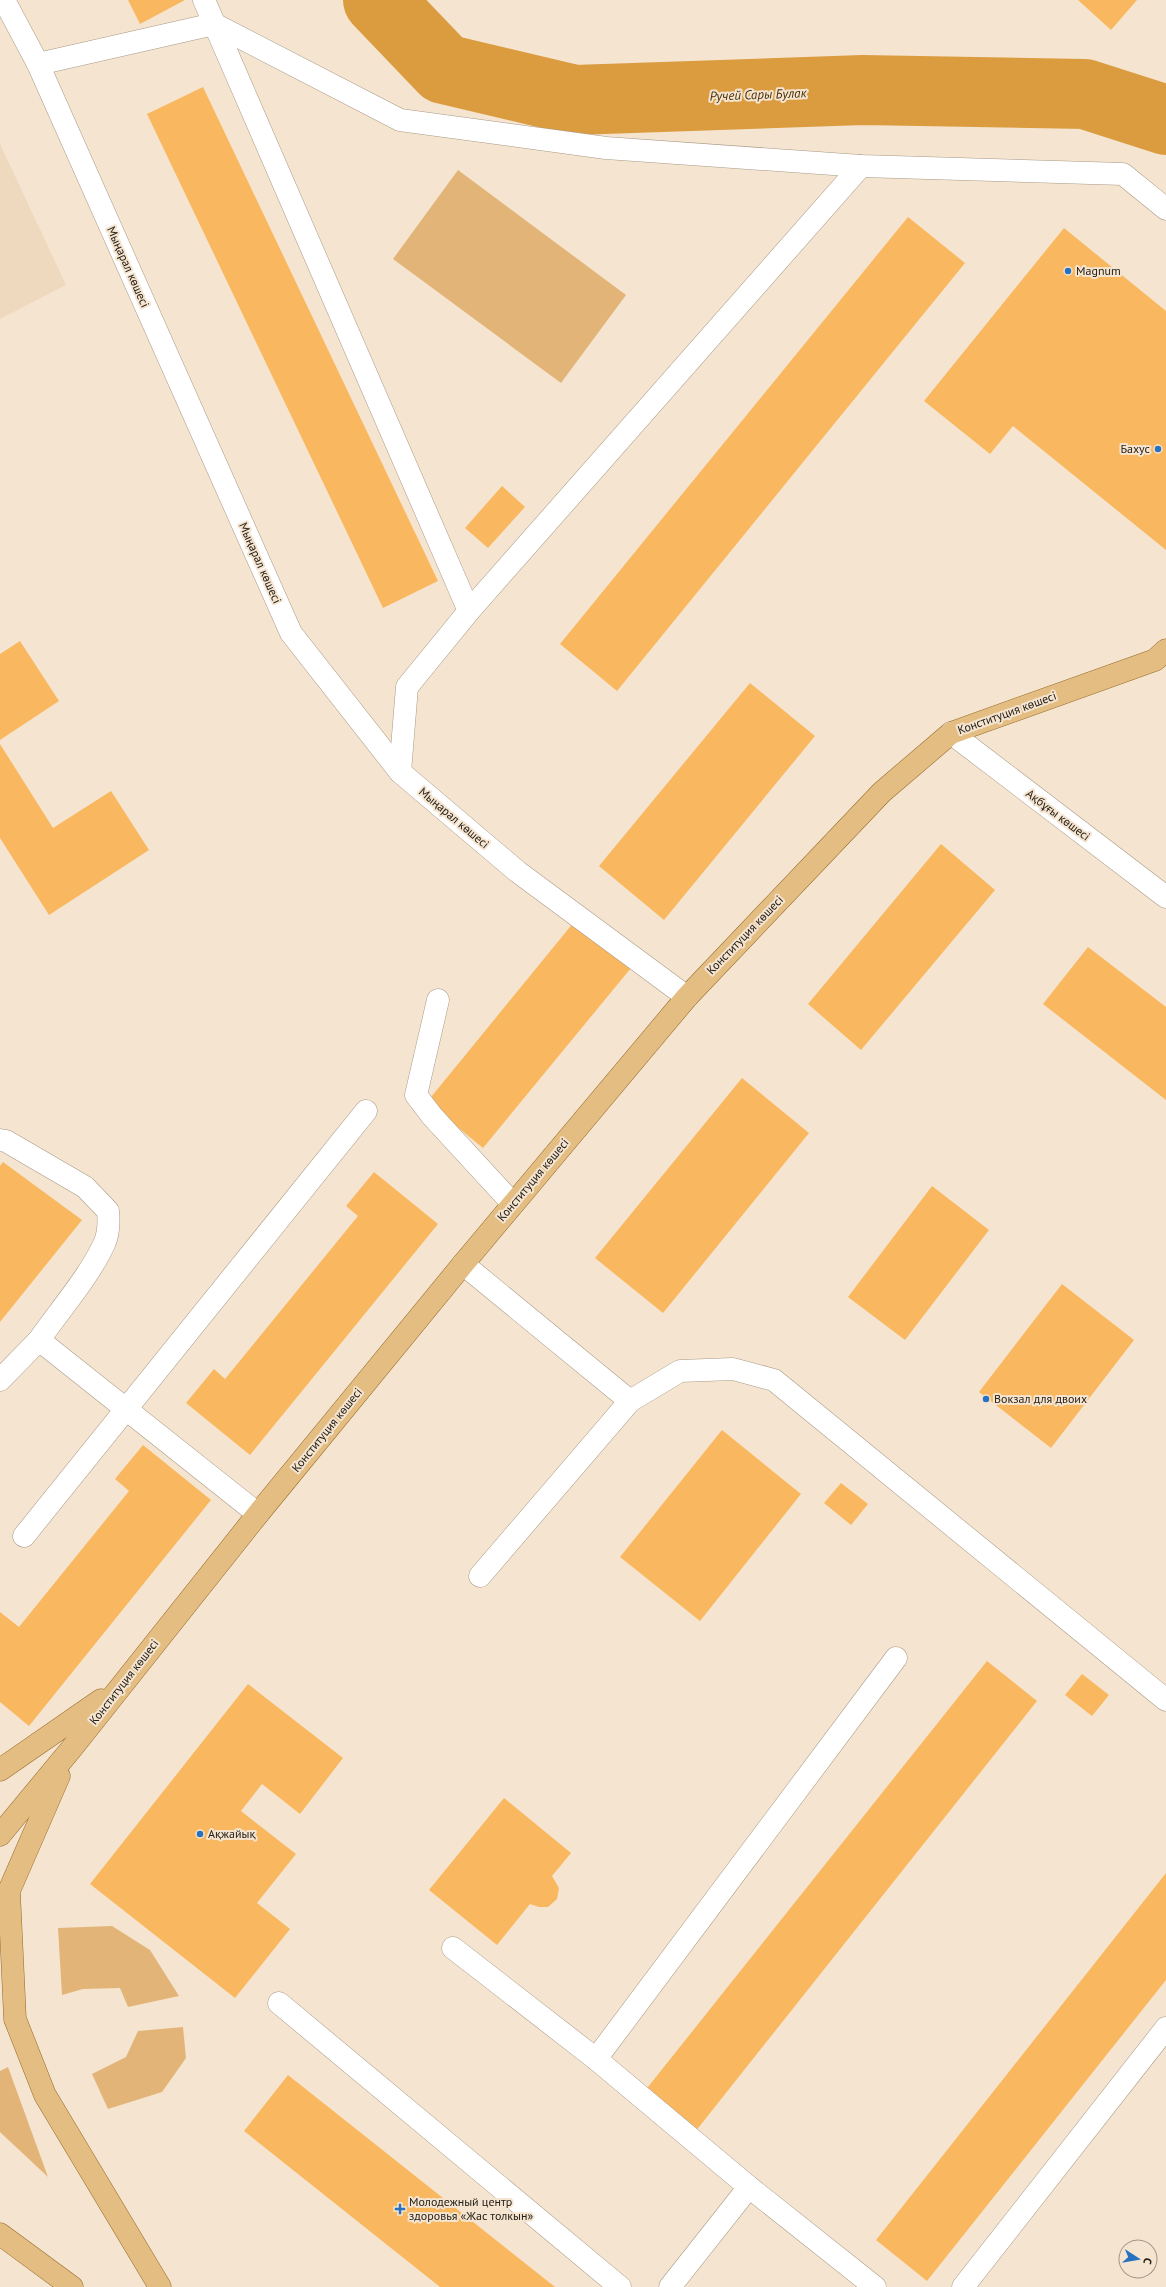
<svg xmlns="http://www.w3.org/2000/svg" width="1166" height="2287" viewBox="0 0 1166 2287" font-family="'PT Sans',sans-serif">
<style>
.built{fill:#eed9be}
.green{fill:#e3b477}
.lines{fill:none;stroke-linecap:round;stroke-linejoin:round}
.river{stroke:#db9c40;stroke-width:70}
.building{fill:#f9b85f}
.minor-casing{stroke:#a89986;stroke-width:23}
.major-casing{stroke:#966928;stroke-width:23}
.minor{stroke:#fff;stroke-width:22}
.major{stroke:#e4bd83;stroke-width:22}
.poi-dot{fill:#2672c1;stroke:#f5e5d0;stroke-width:1.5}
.labels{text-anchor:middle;stroke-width:4;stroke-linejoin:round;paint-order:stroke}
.street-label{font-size:12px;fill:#262019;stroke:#f5e5d0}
.poi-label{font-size:12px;fill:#262019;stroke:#f5e5d0;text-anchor:start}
.water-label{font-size:13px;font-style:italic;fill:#472e06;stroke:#f5e5d0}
</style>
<rect width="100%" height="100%" fill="#f5e5d0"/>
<polygon class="built" points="0,144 66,285 0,319"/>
<g class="green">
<polygon points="458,170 626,295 561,383 393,259"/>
<polygon points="112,1926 150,1950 179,1996 128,2007 120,1988 83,1989 62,1995 58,1928"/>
<polygon points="183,2027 186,2058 162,2092 108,2109 92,2074 126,2057 138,2031"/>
<polygon points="8,2067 48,2177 0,2132 0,2071"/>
</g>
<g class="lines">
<polyline class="river" points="378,0 444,69 575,100 863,90 1085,94 1166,120"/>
</g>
<g class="building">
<polygon points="128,0 185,0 140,24"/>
<polygon points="1078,0 1137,0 1111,30"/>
<polygon points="203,87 438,581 383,608 147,114"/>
<polygon points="908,217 965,263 617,691 560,644"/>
<polygon points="1064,228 1166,311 1166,550 1013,426 990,454 924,401"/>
<polygon points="502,486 525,507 488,548 465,528"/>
<polygon points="20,641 59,701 0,740 0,654"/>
<polygon points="750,683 815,736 664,920 599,866"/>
<polygon points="0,744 53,828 111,791 149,850 49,915 0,838"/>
<polygon points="941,844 995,890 861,1050 808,1004"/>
<polygon points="574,922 631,968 483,1148 427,1102"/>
<polygon points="1088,947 1166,1007 1166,1100 1043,1004"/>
<polygon points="742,1078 809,1133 663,1313 595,1258"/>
<polygon points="3,1162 82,1220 0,1322 0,1166"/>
<polygon points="374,1172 438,1224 250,1455 186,1403 214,1369 225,1379 358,1216 346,1206"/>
<polygon points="932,1186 989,1230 905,1340 848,1297"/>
<polygon points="1062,1284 1134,1340 1051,1448 979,1392"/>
<polygon points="722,1430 801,1494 700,1621 620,1557"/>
<polygon points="143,1445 211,1500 29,1726 0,1702 0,1612 19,1627 129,1491 115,1479"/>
<polygon points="841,1483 868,1504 851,1525 824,1503"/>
<polygon points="987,1661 1037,1701 695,2132 644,2092"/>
<polygon points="1082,1674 1109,1695 1092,1716 1065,1695"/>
<polygon points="248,1684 343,1758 300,1814 262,1784 241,1811 296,1854 257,1903 290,1929 235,1998 90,1884"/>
<polygon points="504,1798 571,1853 552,1876 559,1888 557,1899 548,1907 539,1907 530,1904 497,1945 429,1890"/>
<polygon points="1166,1873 1166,1980 927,2281 876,2240"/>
<polygon points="288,2075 555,2287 440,2287 244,2131"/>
</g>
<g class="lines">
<g class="minor-casing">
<g id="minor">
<polyline points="4,0 38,64 291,633 400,772 518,872 687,997"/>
<polyline points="204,0 469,611"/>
<polyline points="38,64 214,24 400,120 606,148 861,166 1123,174 1166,209"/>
<polyline points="951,733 1166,897"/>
<polyline points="400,772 407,687 469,611 861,166"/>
<polyline points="438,1000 416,1095 432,1116 513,1204"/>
<path d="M0,1140L6,1141L85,1187L108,1211C109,1222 109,1232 105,1242C91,1274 60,1310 39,1340"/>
<polyline points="463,1264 630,1401 680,1371 733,1369 774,1380 1166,1700"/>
<polyline points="0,1380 39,1340 258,1514"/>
<polyline points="24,1536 366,1111"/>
<polyline points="480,1576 630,1401"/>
<polyline points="453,1948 596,2059 749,2187 875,2287"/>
<polyline points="279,2003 620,2287"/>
<polyline points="596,2059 896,1658"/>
<polyline points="670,2287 749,2187"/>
<polyline points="963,2287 1166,2028"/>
</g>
</g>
<g class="major-casing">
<g id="major">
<polyline points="0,1770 101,1700"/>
<polyline points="59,1776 9,1891 15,2019 45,2095 160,2287"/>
<polyline points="0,1835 72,1748 258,1514 463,1264 687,997 882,792 951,733 1155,660 1166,650"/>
<polyline points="0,2234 72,2287"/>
</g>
</g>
<use href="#minor" class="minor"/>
<use href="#major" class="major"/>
</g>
<g class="poi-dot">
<circle cx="1068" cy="271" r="4"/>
<circle cx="1158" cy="449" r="4"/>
<circle cx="986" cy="1399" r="4"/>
<circle cx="200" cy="1834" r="4"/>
<path d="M398 2203h4v4h4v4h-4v4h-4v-4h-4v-4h4z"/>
</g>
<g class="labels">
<g class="street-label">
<text transform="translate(128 267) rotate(66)" y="4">Мыңарал көшесі</text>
<text transform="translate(260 563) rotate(66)" y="4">Мыңарал көшесі</text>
<text transform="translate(1007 713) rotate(-20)" y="4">Конституция көшесі</text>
<text transform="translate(1058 815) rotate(37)" y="4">Ақбұғы көшесі</text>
<text transform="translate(454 818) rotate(40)" y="4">Мыңарал көшесі</text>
<text transform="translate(745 935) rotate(-46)" y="4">Конституция көшесі</text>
<text transform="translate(533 1180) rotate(-50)" y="4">Конституция көшесі</text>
<text transform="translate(327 1430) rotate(-51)" y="4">Конституция көшесі</text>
<text transform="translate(124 1682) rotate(-52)" y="4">Конституция көшесі</text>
</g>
<g class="poi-label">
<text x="1076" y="275">Magnum</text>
<text x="1150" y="453" text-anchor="end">Бахус</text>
<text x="994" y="1403">Вокзал для двоих</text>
<text x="208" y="1838">Ақжайық</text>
<text x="409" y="2206">Молодежный центр<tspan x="409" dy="14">здоровья «Жас толкын»</tspan></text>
</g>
<g class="water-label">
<text transform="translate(758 94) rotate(-2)" y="5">Ручей Сары Булак</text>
</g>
</g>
<g transform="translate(1138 2259) rotate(102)"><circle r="19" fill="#f5e5d0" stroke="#a29687"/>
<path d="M0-3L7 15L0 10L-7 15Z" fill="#2672c1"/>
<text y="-6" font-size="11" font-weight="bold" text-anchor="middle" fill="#262019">С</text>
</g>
</svg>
